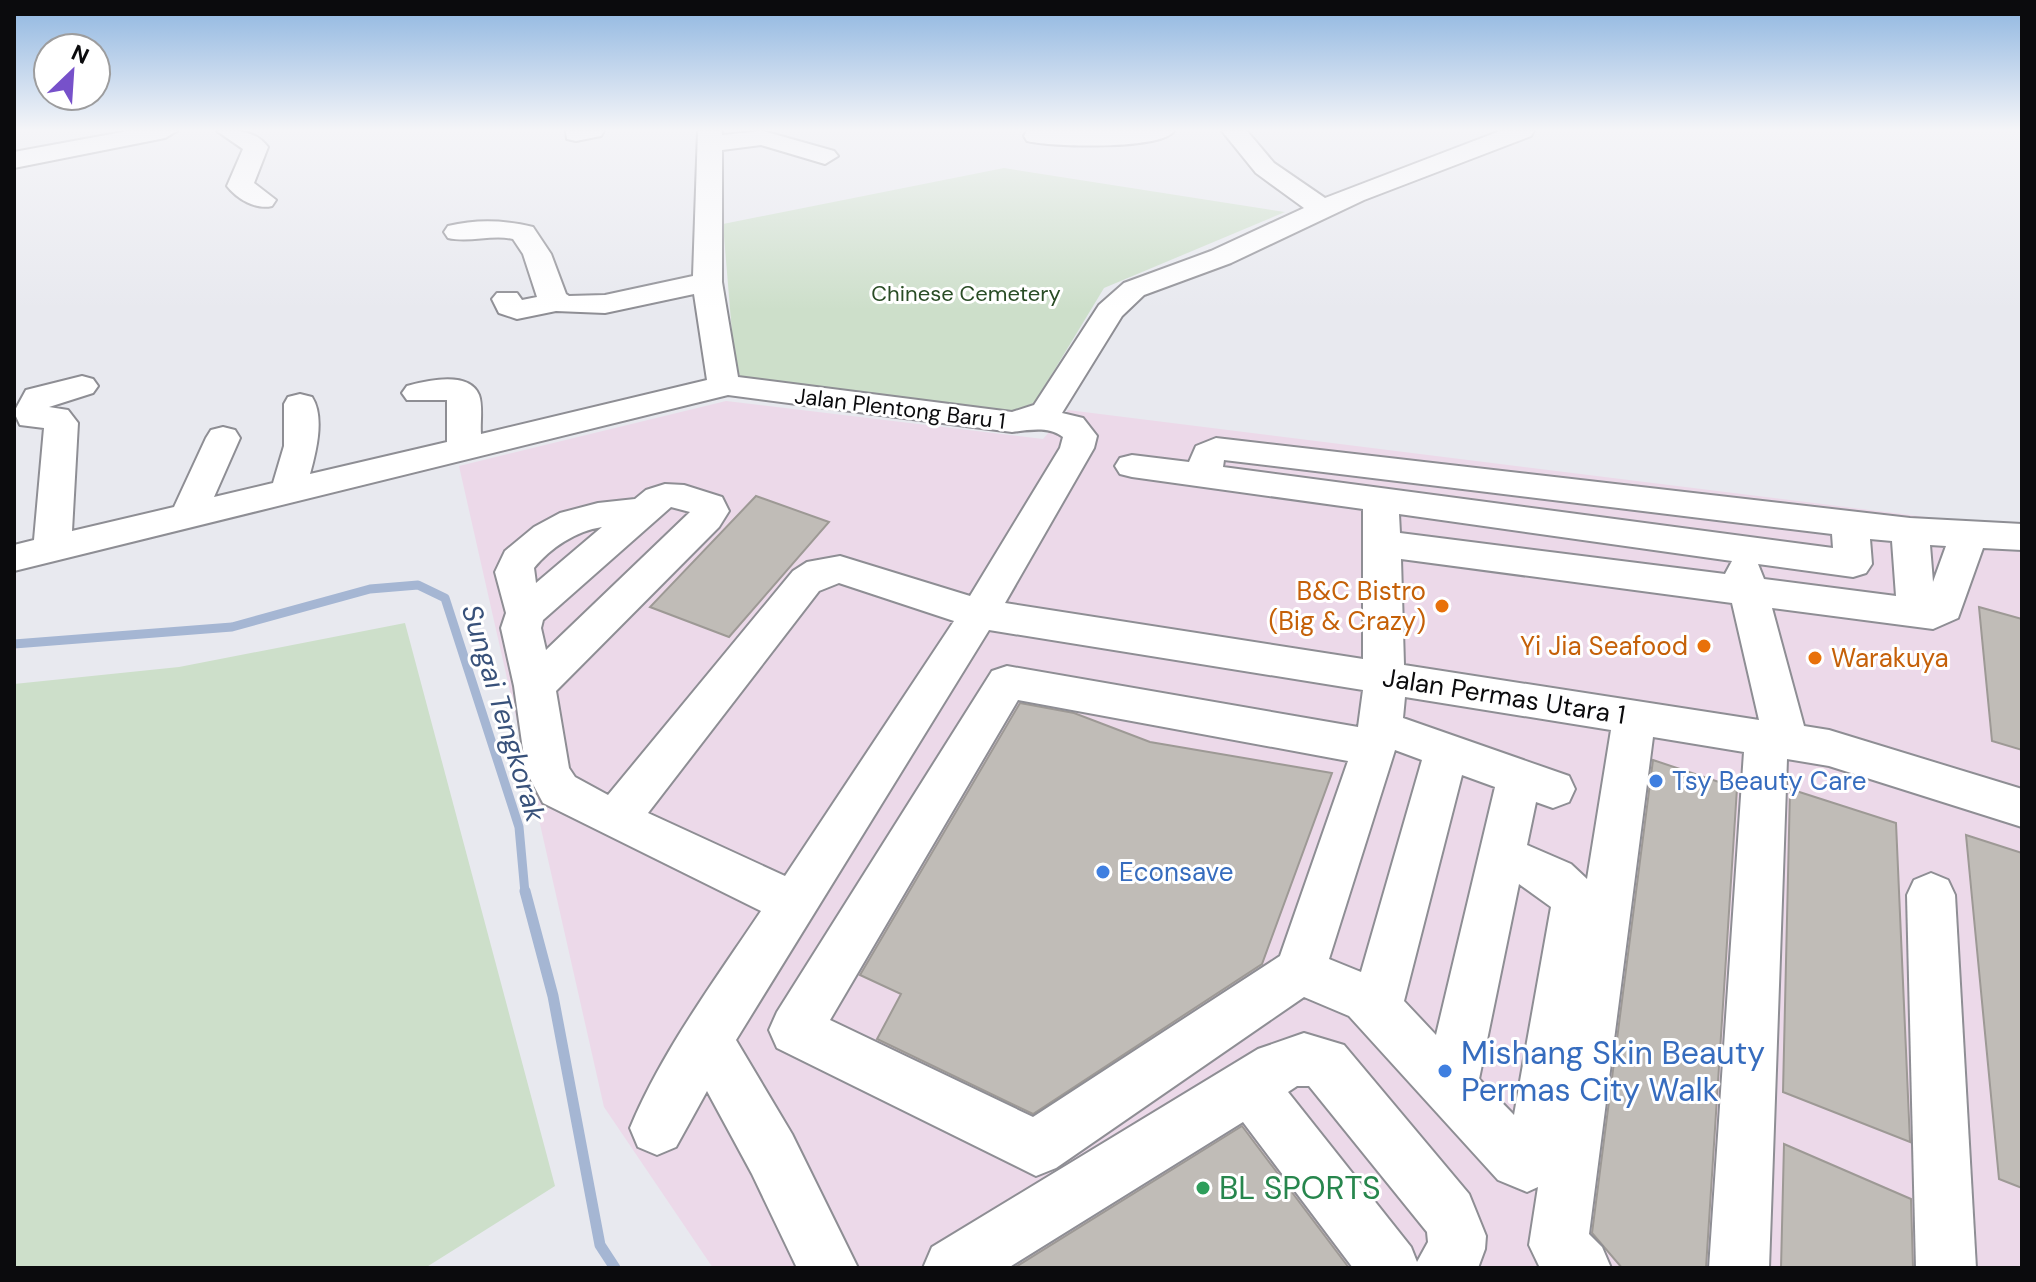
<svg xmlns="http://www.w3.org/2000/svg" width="2036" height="1282" viewBox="0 0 2036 1282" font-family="'DM Sans',sans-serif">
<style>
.commercial{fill:#ecd9e9}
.green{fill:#cddfca}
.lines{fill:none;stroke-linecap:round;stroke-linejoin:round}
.stream-far1{stroke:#a5b6d3;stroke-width:9}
.stream{stroke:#a5b6d3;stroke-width:11}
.building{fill:#c0bcb7;stroke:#9d9995;stroke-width:2}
.minor-casing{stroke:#8e8e94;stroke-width:4}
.minor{fill:#fff;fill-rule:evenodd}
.food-dot{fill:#e8710a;stroke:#fff;stroke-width:3}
.shop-dot{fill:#3f7fe0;stroke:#fff;stroke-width:3}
.leisure-dot{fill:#2e9e5b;stroke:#fff;stroke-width:3}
.labels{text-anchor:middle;stroke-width:6;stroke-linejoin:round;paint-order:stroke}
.far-park-label{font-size:22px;fill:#294c25;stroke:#fff}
.far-street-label{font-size:22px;fill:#0b0b0d;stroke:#fff}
.food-label{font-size:26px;fill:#c56008;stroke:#fff;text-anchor:end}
.street-label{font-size:26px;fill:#0b0b0d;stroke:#fff}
.shop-label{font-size:26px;fill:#366cbe;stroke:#fff;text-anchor:start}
.water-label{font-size:28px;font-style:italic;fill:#38517a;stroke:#fff}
.near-shop-label{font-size:32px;fill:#366cbe;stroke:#fff;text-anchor:start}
.near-leisure-label{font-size:32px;fill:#27864d;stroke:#fff;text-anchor:start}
</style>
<rect width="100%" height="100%" fill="#e8e9ef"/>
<polygon class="commercial" points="726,401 1043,439 1068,410 2022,529 2022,1268 713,1268 604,1107 459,466"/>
<g class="green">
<polygon points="1004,168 1285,212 1104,288 1035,402 1007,415 745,381 735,369 723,224"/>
<polygon points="405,623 555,1186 425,1268 14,1268 14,684 179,667"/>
</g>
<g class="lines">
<polyline class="stream-far1" points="14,644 232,627 370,589 418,585 445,598 519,827 525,893"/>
<polyline class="stream" points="525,891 553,996 600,1245 615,1268"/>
</g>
<g class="building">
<polygon points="756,496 829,522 729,637 650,607"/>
<polygon points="1979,607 2022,619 2022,750 1992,741"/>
<polygon points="1020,703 1074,713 1150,742 1332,773 1262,964 1033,1114 877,1039 901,994 860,975"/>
<polygon points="1653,760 1737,788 1706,1268 1622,1268 1592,1233"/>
<polygon points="1790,789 1896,823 1910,1142 1783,1092"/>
<polygon points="1966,835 2022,853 2022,1188 1999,1179"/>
<polygon points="1242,1126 1349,1268 1014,1268"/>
<polygon points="1784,1144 1911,1199 1913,1268 1781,1268"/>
</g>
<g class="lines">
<g class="minor-casing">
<g id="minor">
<polygon points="128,131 177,131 165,138 14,168 14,152"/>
<path d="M217,131C237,130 255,130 268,147L254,183L276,200L272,206C256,210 237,199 227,186L243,149Z"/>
<polygon points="566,131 604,131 601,136 576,141 567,139"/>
<path d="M698,131H722V135L763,131L834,151L838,156L825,164L761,145L722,150V282L738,377L1012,412L1034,405L1099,305L1124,283L1211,251L1304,208L1256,173L1222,131H1247L1274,163L1325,198L1500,131H1534L1531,136L1364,200L1231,263L1144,295L1122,316L1062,413L1083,418L1097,436L1094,448L1005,603L1363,659V509L1132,477L1120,474L1115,466L1120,458L1132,455L1189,462L1196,446L1216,438L1910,518L2022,524V550L1983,548L1958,618L1933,629L1772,608L1804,726L1829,730L2022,789V827L1829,766L1787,759L1769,1268H1709L1744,752L1653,737L1589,1234L1602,1247L1611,1268H1540L1529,1245L1538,1187L1527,1192L1498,1180L1349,1016L1304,997L1056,1168L1036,1176L777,1048L769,1030L777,1012L992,671L1007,666L1358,727L1363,690L989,630L736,1040L792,1134L858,1268H797L752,1174L707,1091L676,1147L657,1155L638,1147L630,1128C662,1051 715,980 761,911L543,803L526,771L514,686L501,628L506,613L495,572L505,551L534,527L560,513L598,503L635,499L646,490L665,484L684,485L722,497L729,511L719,527L556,691L569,768L575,777L608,795L793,571L807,562L840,556L970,596L1060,448L1063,437C1048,426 1030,430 1012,432L728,395L14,571V545L34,540L44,428L20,425L14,412L26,390L82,376L93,379L98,386L93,393L49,407L68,410L78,423L72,531L174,507L206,438L211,430L223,427L235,430L240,438L214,497L273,483L284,446V404L288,397L300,394L312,397C325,417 316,452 310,474L447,442V400H407L402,393L407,386C425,381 469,370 479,395C483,406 480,423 481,434L707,380L694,294L605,313L556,311L517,319L499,313L492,299L497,293H517L522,300L537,297L523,254L513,239C492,234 470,243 448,238L444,232L448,226C477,219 504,220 533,227L551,254L566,294L569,296L605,295L693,276ZM1224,460L1832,534L1833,548L1223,467ZM671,507L690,512L546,650L541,628L543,620ZM1399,514L1732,561L1725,574L1400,533ZM602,527L536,583L534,568C550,548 576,531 602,527ZM1870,539L1892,541L1896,596L1764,579L1758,564L1853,577L1866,573L1872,564ZM1930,545L1946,546L1933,582ZM1401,559L1732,603L1759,720L1404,665ZM839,583L954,621L785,876L648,813L819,591ZM1405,697L1611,730L1587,879L1571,864L1527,845L1536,802L1553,808L1569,802L1575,789L1569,776L1403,718ZM1018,700L1348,761L1280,956L1033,1117L830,1020ZM1395,750L1422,760L1361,972L1329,959ZM1462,775L1495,787L1436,1035L1404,1001ZM1519,884L1551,907L1514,1115L1479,1079Z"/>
<path d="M1027,131H1174C1161,150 1050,147 1027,141L1024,136Z"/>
<polygon points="1931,873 1948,880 1955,895 1976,1268 1916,1268 1907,895 1914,880"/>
<path d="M1304,1033L1344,1045L1469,1194L1486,1236L1485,1249L1478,1268H1353L1243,1122L1008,1268H923L932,1247L1258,1049ZM1297,1086H1309L1427,1232L1428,1242L1417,1262L1411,1247L1288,1092Z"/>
</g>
</g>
<use href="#minor" class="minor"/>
</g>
<linearGradient id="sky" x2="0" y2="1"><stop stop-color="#8db5e0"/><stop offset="0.42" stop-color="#f5f5f8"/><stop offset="1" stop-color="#f5f5f8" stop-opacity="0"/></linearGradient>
<rect width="2036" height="310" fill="url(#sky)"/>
<g class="food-dot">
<circle cx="1442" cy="606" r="8"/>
<circle cx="1704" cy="646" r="8"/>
<circle cx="1815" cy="658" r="8"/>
</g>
<g class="shop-dot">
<circle cx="1656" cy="781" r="8"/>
<circle cx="1103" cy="872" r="8"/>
<circle cx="1445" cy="1071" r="8"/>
</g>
<circle class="leisure-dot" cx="1203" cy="1188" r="8"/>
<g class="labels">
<g class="far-park-label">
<text x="966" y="301">Chinese Cemetery</text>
</g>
<g class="far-street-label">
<text transform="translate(900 408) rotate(7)" y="8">Jalan Plentong Baru 1</text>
</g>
<g class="food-label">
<text x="1426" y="600">B&amp;C Bistro<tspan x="1426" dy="30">(Big &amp; Crazy)</tspan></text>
<text x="1688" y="655">Yi Jia Seafood</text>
<text x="1831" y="667" text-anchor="start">Warakuya</text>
</g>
<g class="street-label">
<text transform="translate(1504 696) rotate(9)" y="9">Jalan Permas Utara 1</text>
</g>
<g class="shop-label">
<text x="1672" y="790">Tsy Beauty Care</text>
<text x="1119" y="881">Econsave</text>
</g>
<g class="water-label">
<text transform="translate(504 713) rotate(73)" y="10">Sungai Tengkorak</text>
</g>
<g class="near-shop-label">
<text x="1461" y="1064">Mishang Skin Beauty<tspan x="1461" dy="37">Permas City Walk</tspan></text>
</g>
<g class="near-leisure-label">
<text x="1219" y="1199">BL SPORTS</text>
</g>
</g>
<rect width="2036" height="1282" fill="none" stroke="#0b0b0d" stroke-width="32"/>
<g transform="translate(72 72) rotate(25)"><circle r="38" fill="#ffffff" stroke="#9d9d9e" stroke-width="2"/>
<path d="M0-6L14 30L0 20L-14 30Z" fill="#7751ca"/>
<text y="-12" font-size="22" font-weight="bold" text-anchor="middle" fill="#0b0b0d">N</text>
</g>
</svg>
